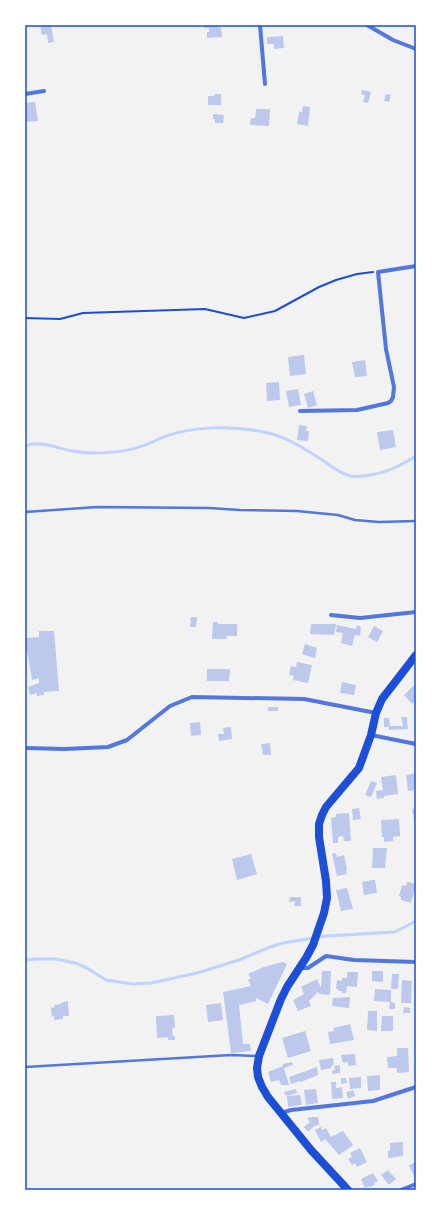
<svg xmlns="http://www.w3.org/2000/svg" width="441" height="1215" viewBox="0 0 441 1215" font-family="Ubuntu,sans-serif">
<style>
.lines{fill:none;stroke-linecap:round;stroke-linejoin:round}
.stream{stroke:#bfd3fe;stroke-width:3}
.building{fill:#bdc9ec}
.path{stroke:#1d4ed8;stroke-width:2}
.service{stroke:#5277de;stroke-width:2.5}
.minor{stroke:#5277de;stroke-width:4}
.secondary{stroke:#1d4ed8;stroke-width:8}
.neatline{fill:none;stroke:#1d4ed8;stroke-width:1.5}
</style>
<rect width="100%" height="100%" fill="#f2f2f2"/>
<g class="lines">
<g class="stream">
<path d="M25,446C40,440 57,448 72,451C79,452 87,453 93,453C112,453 132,451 150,443C155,441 161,438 166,436C195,426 230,426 259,431C284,435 302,447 322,460C331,466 340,474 351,476C355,477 359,476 363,476C384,474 398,467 416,456"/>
<polyline points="25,960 37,959 56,959 75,963 87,968 106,980 133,984 151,983 197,973 239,960 270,947 283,943 326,936 395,932 416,921"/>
</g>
</g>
<g class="building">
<polygon points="40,25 51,25 54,42 48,43 47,34 42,35"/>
<polygon points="204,25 218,25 218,28 221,27 222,37 207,38 207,32 209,32 209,28 204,28"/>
<polygon points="283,36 284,48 274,49 274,44 267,44 267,37"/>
<polygon points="362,90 371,92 368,103 363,102 365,95 361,94"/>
<polygon points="215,94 221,94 221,105 208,105 208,96 214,96"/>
<polygon points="386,94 391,95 389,102 384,101"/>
<polygon points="35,102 38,121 25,122 25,103"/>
<polygon points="303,106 310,107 308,126 297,124 299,112 302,112"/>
<polygon points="256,109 270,109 269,126 250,125 251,118 255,118"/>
<polygon points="213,114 224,115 223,123 215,123 215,119 213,119"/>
<polygon points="304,355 306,374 290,376 288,357"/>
<polygon points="365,360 367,376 355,377 352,362"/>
<polygon points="279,382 280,400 267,401 266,383"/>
<polygon points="298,389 301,405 289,407 286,391"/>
<polygon points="313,391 317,405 308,408 304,394"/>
<polygon points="299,425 307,426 306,431 309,431 308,441 297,440"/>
<polygon points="393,430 396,447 380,450 377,432"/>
<polygon points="191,617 197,617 196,627 190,627"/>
<polygon points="213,622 218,622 218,624 237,624 237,636 226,636 227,639 212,639"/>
<polygon points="311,624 336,624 334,635 310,634"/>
<polygon points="337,625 356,629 357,625 361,627 360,636 355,635 352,646 341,643 343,633 336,632"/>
<polygon points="374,626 383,631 377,642 368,637"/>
<polygon points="39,631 54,631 59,691 44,692 44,695 37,696 37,693 30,695 28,687 39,683 39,678 32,680 25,638 39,637"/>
<polygon points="305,644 317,648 315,658 302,654"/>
<polygon points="297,662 312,665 308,683 293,680 294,676 289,675 291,666 296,667"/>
<polygon points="207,669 230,669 229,681 207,681"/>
<polygon points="342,682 356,685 354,695 340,693"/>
<polygon points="416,683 416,701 412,704 404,695"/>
<rect x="268" y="707" width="10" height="4"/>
<polygon points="401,717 407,717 408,729 389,730 389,727 384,727 384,718 389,718 390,726 403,726"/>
<polygon points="200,722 201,735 191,736 190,723"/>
<polygon points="231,727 232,739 219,741 218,734 224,734 223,728"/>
<polygon points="270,743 271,755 263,755 261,744"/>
<polygon points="416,773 416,790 408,791 406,775"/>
<polygon points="396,775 398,794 384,796 384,798 377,799 376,791 383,790 381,777"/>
<polygon points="371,781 377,783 371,797 365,795"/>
<polygon points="359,808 361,819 353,820 352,809"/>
<polygon points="416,808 416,824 415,824 412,809"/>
<polygon points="349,813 351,841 344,841 343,836 338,837 338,843 333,843 331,818 336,817 336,814"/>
<polygon points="399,819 400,836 393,837 393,841 384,842 384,837 382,837 381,820"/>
<polygon points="373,848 387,848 385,868 372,868"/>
<polygon points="336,853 337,857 344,855 347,870 346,870 347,874 337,876 332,854"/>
<polygon points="251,854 257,874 237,880 232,859"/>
<polygon points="372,880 375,880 377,893 364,895 362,882"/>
<polygon points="407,882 416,884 411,903 401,900 401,897 399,896 402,885 406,886"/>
<polygon points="347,888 353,909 341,911 336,890"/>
<polygon points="290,897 301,897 301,906 294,906 295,901 289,902"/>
<polygon points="282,962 287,964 268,1004 256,998 256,1001 239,1005 243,1044 250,1044 251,1051 231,1053 223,992 251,986 248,979 251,979 248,974 264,967"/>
<polygon points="322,971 331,971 330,995 319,994 318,992 309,1001 311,1006 298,1011 293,1000 304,994 301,987 317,979 321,988"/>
<polygon points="372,971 383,971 383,982 372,981"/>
<polygon points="347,972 358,972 357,987 347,986 346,993 342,993 342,991 338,991 338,989 336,989 337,980 342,981 342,978 347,978"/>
<polygon points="392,974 399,974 398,989 391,989"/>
<polygon points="402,980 412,981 411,1003 401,1003"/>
<polygon points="375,989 391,990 391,1002 395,1003 395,1009 389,1009 390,1002 374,1001"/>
<polygon points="350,997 349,1008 332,1006 333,998"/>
<polygon points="68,1001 69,1016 63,1016 63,1019 54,1020 54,1016 52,1017 51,1008 55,1007 54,1005 60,1004 63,1002"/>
<polygon points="221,1003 223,1020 208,1022 206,1005"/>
<polygon points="404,1007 410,1008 410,1013 403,1013"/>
<polygon points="368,1011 377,1011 377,1031 367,1030"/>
<polygon points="174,1015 175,1028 173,1028 172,1030 173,1036 175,1036 175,1040 168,1040 168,1037 157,1038 156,1016"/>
<polygon points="382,1016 393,1016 393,1031 381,1031"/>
<polygon points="350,1024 354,1040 330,1044 328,1032 334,1031 333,1028"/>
<polygon points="305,1031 311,1051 288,1058 282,1038"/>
<polygon points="397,1048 408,1048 409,1072 397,1073 397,1068 388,1068 387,1057 397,1056"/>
<polygon points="355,1054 356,1065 348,1066 348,1062 343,1063 341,1055"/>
<polygon points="333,1058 334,1065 331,1066 331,1068 321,1070 319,1060"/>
<polygon points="292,1062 293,1065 284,1068 289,1085 281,1085 279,1080 271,1082 268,1072 283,1066 283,1064"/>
<polygon points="340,1065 340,1073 332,1074 332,1071 335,1070 334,1066"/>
<polygon points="317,1067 318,1075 301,1082 300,1081 291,1084 289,1077"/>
<polygon points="380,1075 380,1090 368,1091 367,1076"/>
<polygon points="361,1077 361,1088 350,1089 349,1078"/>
<polygon points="341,1078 346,1078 347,1083 341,1084"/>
<polygon points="331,1082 336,1082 336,1088 342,1087 343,1098 332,1099"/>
<polygon points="296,1089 297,1093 286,1096 284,1092"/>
<polygon points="316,1089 318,1103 306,1105 304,1090"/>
<polygon points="353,1090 355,1096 348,1099 346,1092"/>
<polygon points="300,1095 302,1105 288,1107 287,1096"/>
<polygon points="312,1117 318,1117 319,1125 314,1126 308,1132 304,1127 310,1122 307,1118"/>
<polygon points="321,1127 322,1130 326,1128 331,1137 343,1131 353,1145 339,1155 325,1139 321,1142 315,1130"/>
<polygon points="403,1142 403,1156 388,1158 388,1151 390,1151 390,1143"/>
<polygon points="360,1148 367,1162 357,1167 355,1163 352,1165 348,1159 352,1157 350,1153"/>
<polygon points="416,1162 416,1181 409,1165"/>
<polygon points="388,1170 396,1179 389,1185 381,1175"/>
<polygon points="373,1173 378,1181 374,1183 375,1185 370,1187 369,1186 365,1188 361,1179"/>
</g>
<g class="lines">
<polyline class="path" points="25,318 60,319 83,313 205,309 244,318 275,311 319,287 336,280 357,274 373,272"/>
<g class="service">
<polyline points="25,512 97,507 209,508 240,510 297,511 338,515 355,520 379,522 416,521"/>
<polyline points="25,1067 231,1055 258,1056"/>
</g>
<g class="minor">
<polyline points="260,25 265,84"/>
<polyline points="367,25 393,40 416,49"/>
<polyline points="25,94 44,91"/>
<polyline points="300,411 357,410 388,403 391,401 393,397 394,387 386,349 378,272 416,266"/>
<polyline points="331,615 360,618 416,612"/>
<polyline points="371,735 416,744"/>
<polyline points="25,748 65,749 108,747 127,740 170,706 192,697 304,699 376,713"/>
<polyline points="301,968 308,968 326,956 354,960 416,962"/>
<polyline points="281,1113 291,1110 373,1101 416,1087"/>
<polyline points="401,1190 416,1184"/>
</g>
<polyline class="secondary" points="348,1190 311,1150 268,1097 262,1087 258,1077 257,1068 259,1056 281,999 287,987 306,958 313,945 324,913 327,898 326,881 319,837 319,824 322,815 326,807 359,768 371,735 376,713 382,699 416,655"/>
</g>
<rect width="441" height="1215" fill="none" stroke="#ffffff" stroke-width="52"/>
<rect x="26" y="26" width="389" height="1163" class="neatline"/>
</svg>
